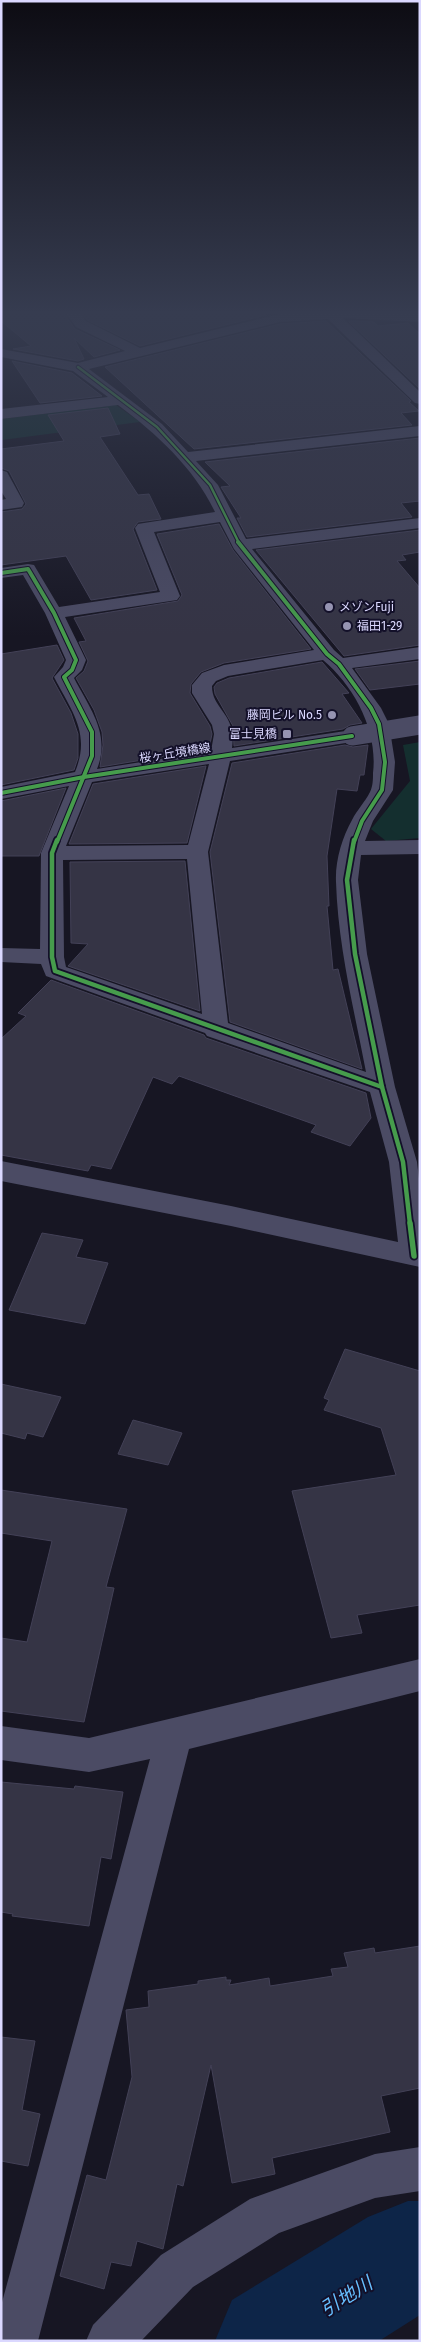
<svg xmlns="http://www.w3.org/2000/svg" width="421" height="2342" viewBox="0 0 421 2342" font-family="'Fira Sans','Noto Sans JP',sans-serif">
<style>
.green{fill:#142f2f}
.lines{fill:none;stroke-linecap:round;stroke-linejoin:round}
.river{fill:#0d2548;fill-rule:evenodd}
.building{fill:#353445;stroke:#434157}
.minor{fill:#4b4b64;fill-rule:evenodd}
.minor-bridge{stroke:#4b4b64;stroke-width:19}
.cycleway-far3-casing{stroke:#131029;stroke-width:4.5}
.cycleway-far2-casing{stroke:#131029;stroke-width:6}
.cycleway-far1-casing{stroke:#131029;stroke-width:8}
.cycleway-casing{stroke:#131029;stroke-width:9}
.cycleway-far3{stroke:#469c4c;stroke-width:2.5}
.cycleway-far2{stroke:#469c4c;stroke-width:4}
.cycleway-far1{stroke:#469c4c;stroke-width:4.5}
.cycleway{stroke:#469c4c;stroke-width:5.5}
.poi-dot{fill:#9694b2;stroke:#131029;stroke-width:2}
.labels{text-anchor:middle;stroke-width:4;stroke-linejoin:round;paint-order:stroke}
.far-poi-label{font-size:12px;fill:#dbd8ff;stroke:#131029;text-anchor:start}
.far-street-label{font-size:12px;fill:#dbd8ff;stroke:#131029}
.near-water-label{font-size:19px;font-style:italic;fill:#66bfff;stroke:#131029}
</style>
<rect width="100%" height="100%" fill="#171623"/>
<g class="green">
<polygon points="116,405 140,422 2,440 1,438 1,419"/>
<polygon points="420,742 420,838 386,841 371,829 410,781 403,745"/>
</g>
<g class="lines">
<polygon class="river" points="408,2201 420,2201 420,2315 379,2341 215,2341 232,2300 368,2217"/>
</g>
<g class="building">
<polygon points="1,309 61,309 75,329 120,350 94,357 74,338 84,359 78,361 13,349 31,346 1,321"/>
<polygon points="79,309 253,309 266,315 140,346 87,320"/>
<polygon points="326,321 411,401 409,402 419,411 401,413 412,425 194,449 105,367 280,324"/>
<polygon points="348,321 374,322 378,326 408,323 420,334 420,389"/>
<polygon points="12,361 72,373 102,396 40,403"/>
<polygon points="108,408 120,434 100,437 138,495 149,494 161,519 138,522 133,529 157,590 91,600 66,556 1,565 1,512 22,509 26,504 9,471 1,468 1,449 64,441 48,415"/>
<polygon points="420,438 420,501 401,503 412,517 247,537 237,518 241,518 221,487 230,486 205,462"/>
<polygon points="219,524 233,550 311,649 224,663 201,672 191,684 190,693 210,726 212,734 209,749 100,767 103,745 102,732 94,710 76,678 84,671 88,661 79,642 86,641 74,618 178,601 182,595 157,534"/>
<polygon points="420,530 420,552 402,555 406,560 397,561 420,588 420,645 344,656 256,550"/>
<polygon points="57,645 64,660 52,678 71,713 78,734 78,758 74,770 1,785 1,654"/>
<polygon points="420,661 420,684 370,690 355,669"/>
<polygon points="322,662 349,693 342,694 362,723 350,725 343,729 234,746 233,726 215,694 214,687 217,683 229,678"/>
<polygon points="345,745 353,747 368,745 364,775 360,775 357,791 337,789 327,856 329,906 327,906 333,970 338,969 362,1069 230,1022 210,852 232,763"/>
<polygon points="206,766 187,843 69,844 93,784"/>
<polygon points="66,788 39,856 1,856 1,801"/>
<polygon points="185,861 200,1011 68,966 88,944 71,943 70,862"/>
<polygon points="51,980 204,1035 206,1038 366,1093 371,1118 350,1146 311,1132 316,1125 179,1076 172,1084 153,1077 111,1169 91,1165 88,1171 1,1155 1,1039 26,1016 18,1013"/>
<polygon points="42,1233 83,1240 76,1257 108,1263 85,1324 9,1310"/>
<polygon points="345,1349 420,1371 420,1605 357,1615 362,1633 331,1638 292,1491 396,1475 381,1428 324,1410 329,1400 324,1398"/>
<polygon points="1,1384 61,1397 43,1437 27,1433 25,1439 1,1433"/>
<polygon points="133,1420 182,1433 168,1465 118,1454"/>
<polygon points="1,1490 127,1509 106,1587 114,1588 84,1722 1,1711 1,1638 27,1642 52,1541 1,1533"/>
<polygon points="1,1782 74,1789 75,1786 123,1792 111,1859 101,1857 89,1926 12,1916 13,1914 1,1912"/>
<polygon points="420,1946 420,2088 381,2096 390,2132 272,2158 275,2174 232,2183 211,2065 183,2186 177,2184 163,2249 137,2241 131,2266 111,2262 104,2289 60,2276 87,2175 106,2180 132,2077 126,2010 149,2007 148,1991 198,1984 198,1981 226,1977 226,1980 231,1980 229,1985 269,1978 270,1986 333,1976 331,1969 348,1967 344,1953 374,1948 375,1953"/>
<polygon points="1,2037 35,2041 22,2110 40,2114 28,2166 1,2161"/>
</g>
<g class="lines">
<g class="minor">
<path d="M63,309H77L86,321L140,348L280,314L350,309L420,314V322L343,318L420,392V404L415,403L328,319L280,322L89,369L162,424L188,452L420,426V436L196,461L218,485L246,539L420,518V528L252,549L334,650L343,658L420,647V659L352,668L381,708L389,724L395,762L393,790L373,821L365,841L420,840V854L361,855L358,880L367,954L395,1087L417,1162L420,1187V1267L231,1226L1,1181V1161L231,1206L398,1242L389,1162L370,1092L207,1036L205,1033L46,976L41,964L1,962V948L40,949L41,853L69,786L1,799V787L75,772C91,733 72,712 54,677L63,667L66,660L45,613L23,575L1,578V568L28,564L34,565L59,607L160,592L135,528L138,524L144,523L215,512C194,468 157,434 118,405L1,419V409L108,397L73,371L1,357V349L78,363L125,351L76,327ZM220,522L234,549L314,650L224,665L202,673L192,685V693L212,725L214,734L211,751L97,769C111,734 90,709 74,678L82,670L86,660L65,617L177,600L180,596L154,532ZM323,660C355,687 378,731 373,773C373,779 373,786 370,792C365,802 357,810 352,820C342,838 335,861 336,882C338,946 354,1009 366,1072L228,1023L208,852L230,761L352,742L359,740L362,736L359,732L352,730L232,748C237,713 212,710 212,686L216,681L228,676ZM209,764L188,845L66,846L92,782ZM187,859L202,1014L66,967L64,957L63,860Z"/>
<polygon points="1,470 7,472 24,503 22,507 1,510 1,500 6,499 1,491"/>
<polygon points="420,1659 420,1691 189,1749 38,2341 1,2341 1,2306 150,1759 89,1772 1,1760 1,1726 89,1738"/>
<polygon points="420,2147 420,2191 375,2198 279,2233 193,2287 141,2341 86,2341 93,2325 161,2255 250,2199 375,2154"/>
</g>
<polyline class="minor-bridge" points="352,736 420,725"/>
<g class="cycleway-far3-casing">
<polyline id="cycleway-far3" points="78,367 157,427 210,485 239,543"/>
</g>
<g class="cycleway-far2-casing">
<g id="cycleway-far2">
<polyline points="238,542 327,654 339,664 371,708 379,724 385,762 382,790 362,821 354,842"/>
<polyline points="1,573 28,569 54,613 76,660 72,670 64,677 92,732 92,756 57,842"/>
<polyline points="1,793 84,777 352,736"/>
</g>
</g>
<g class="cycleway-far1-casing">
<g id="cycleway-far1">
<polyline points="57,840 52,853 52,957 55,971 382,1087"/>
<polyline points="354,840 347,880 355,954 382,1087 403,1162 410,1224"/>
</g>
</g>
<g class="cycleway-casing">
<polyline id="cycleway" points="410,1223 414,1256"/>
</g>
<use href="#cycleway-far3" class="cycleway-far3"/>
<use href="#cycleway-far2" class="cycleway-far2"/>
<use href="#cycleway-far1" class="cycleway-far1"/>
<use href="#cycleway" class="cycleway"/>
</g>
<linearGradient id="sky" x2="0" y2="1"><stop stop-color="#0d0c13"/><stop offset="0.49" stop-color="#363c50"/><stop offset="1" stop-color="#363c50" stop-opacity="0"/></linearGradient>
<rect width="421" height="637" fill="url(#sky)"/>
<g class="poi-dot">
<circle cx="329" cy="607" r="5"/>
<circle cx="347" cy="626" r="5"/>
<circle cx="332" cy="715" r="5"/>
<rect x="282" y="729" width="10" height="10" rx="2.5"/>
</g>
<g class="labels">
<g class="far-poi-label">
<text x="339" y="611">メゾンFuji</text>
<text x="357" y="630">福田1-29</text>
<text x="322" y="719" text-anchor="end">藤岡ビル No.5</text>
<text x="277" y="738" text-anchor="end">富士見橋</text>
</g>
<g class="far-street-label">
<text transform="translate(175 753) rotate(-9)" y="4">桜ヶ丘境橋線</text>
</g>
<g class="near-water-label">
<text transform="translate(346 2296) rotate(-32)" y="7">引地川</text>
</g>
</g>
<rect width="421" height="2342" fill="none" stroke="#dbd8ff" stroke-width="5"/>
</svg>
